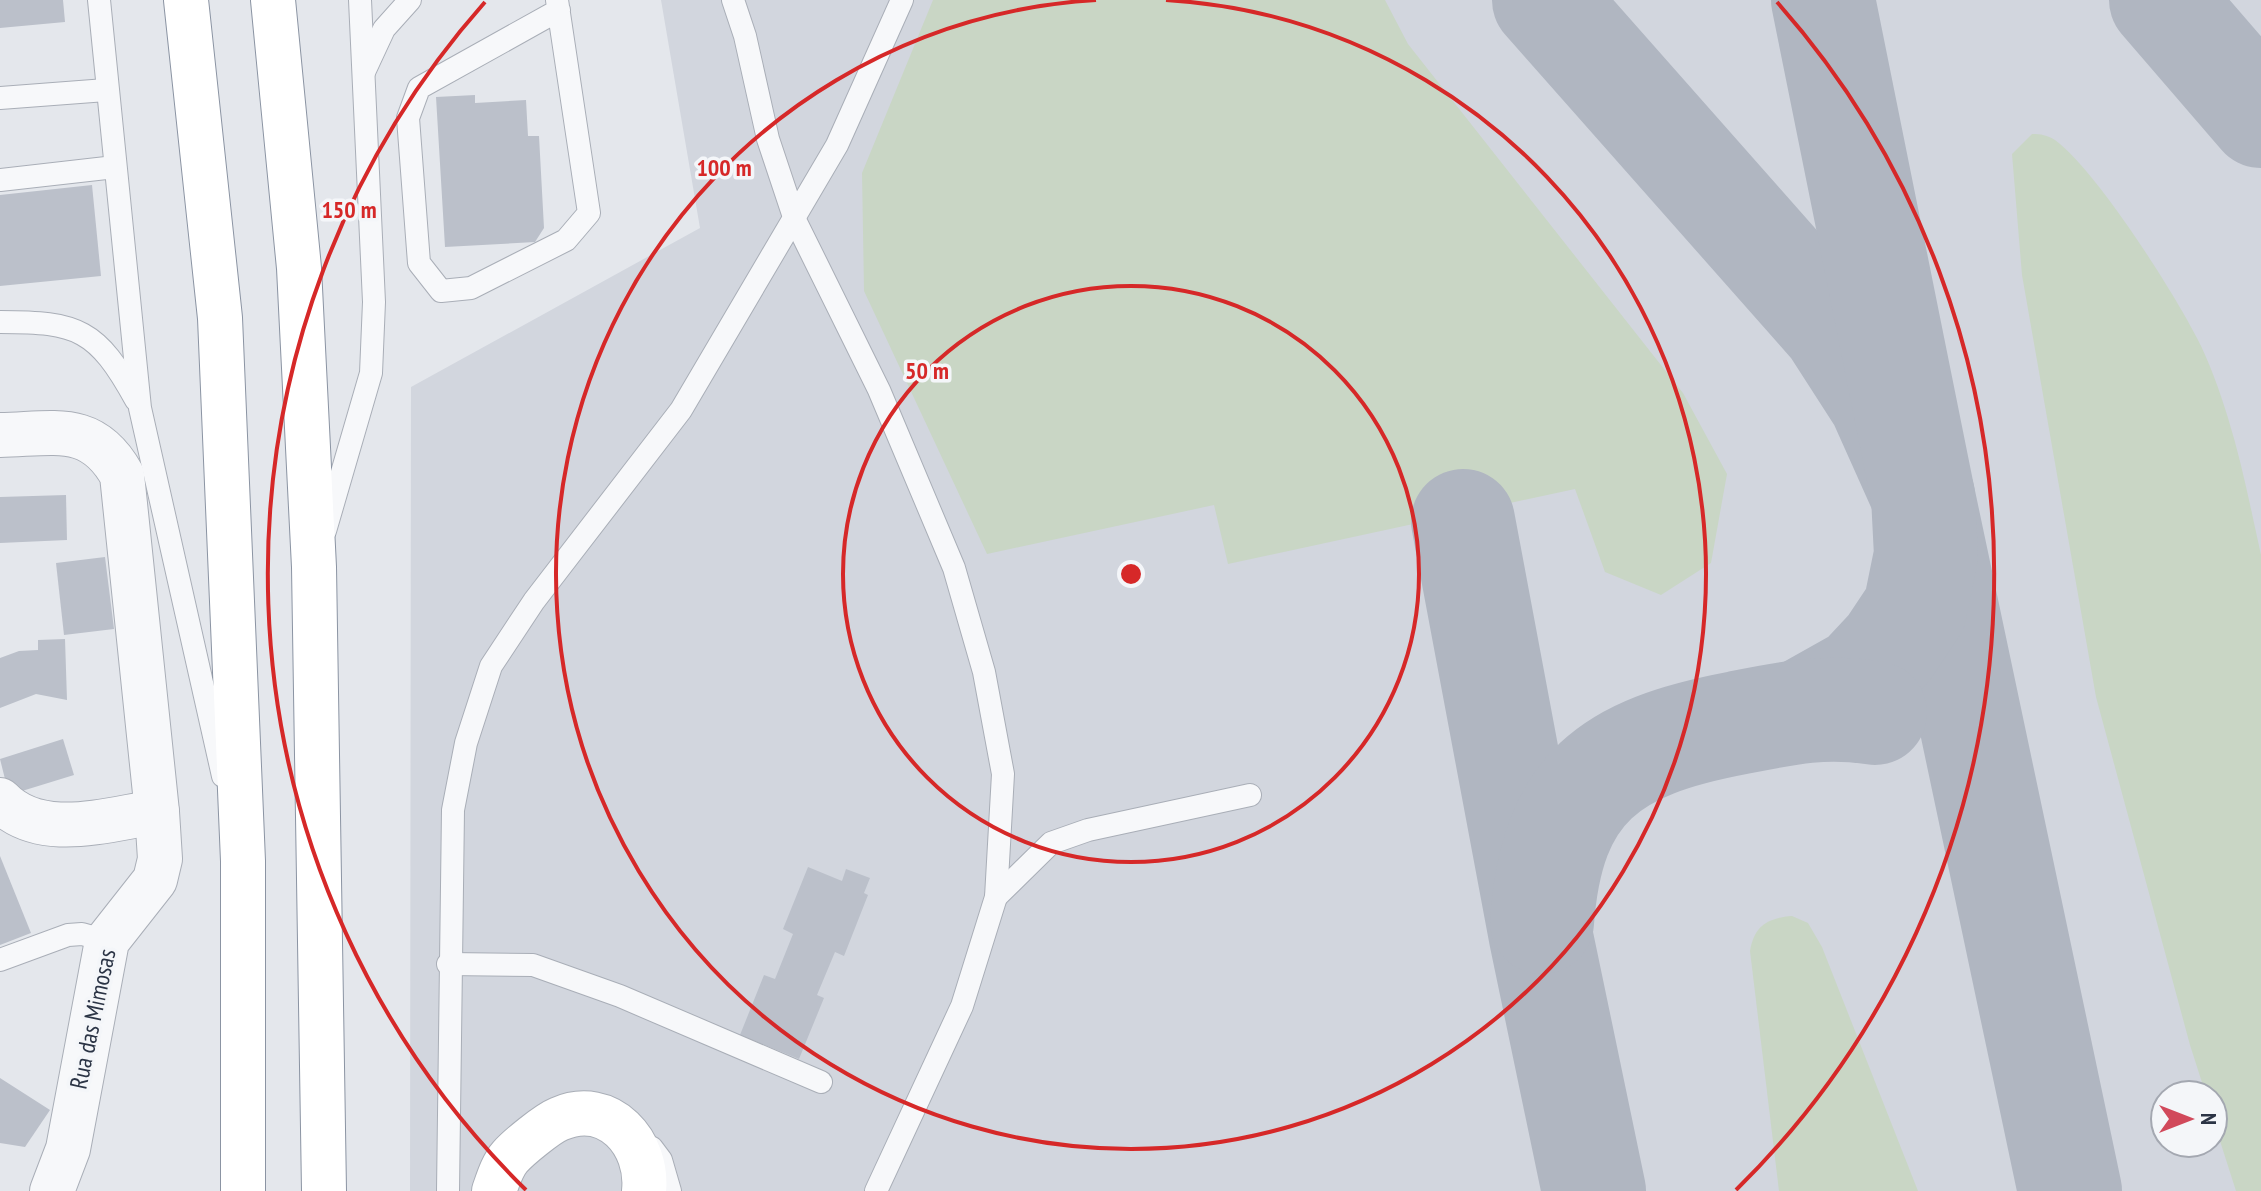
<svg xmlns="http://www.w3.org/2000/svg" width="2261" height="1191" viewBox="0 0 2261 1191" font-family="'PT Sans Narrow',sans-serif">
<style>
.built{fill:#d2d6de;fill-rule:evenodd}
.green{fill:#c9d6c5}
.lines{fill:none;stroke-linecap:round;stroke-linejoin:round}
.taxiway{stroke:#b0b6c1;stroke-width:104}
.building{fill:#bbc0ca}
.lane-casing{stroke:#a9aeb7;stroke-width:24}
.street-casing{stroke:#a9aeb7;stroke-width:46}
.secondary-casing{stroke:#a9aeb7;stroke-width:46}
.highway-casing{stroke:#8b94a3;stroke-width:46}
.lane{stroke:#f7f8fa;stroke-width:22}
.street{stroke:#f7f8fa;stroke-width:44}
.secondary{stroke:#fff;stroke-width:44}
.highway{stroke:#fff;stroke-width:44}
.ring{fill:none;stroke:#d62828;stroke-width:4}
.labels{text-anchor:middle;stroke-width:7;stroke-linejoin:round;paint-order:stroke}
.street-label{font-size:24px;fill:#2b3445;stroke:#f4f6f9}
.centre{fill:#d62828;stroke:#f4f6f9;stroke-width:4}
.ring-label{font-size:24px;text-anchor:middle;font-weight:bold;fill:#d62828;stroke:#f4f6f9;stroke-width:7;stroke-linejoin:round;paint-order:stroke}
</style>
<rect width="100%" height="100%" fill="#e4e7ec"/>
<path class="built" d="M661,0H2261V1191H410L411,387L700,228ZM2165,1095H2213V1143H2165Z"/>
<g class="green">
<polygon points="933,0 1385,0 1408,44 1683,393 1727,474 1711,563 1661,595 1605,572 1575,489 1228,564 1214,505 987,554 864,291 862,173"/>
<path d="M2032,134C2041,134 2047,135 2055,140C2096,170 2173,291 2197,338C2210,363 2220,392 2228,418C2242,463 2251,510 2261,555V1191H2236L2213,1119V1095H2206L2190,1045L2096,697L2022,275L2012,154Z"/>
<path d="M1792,916L1808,923L1822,947L1918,1191H1779L1750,951C1754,926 1767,918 1792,916Z"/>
</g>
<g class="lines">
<g class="taxiway">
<polyline points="1544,0 1833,327 1880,400 1923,496 2070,1191"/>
<polyline points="2161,0 2261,116"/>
<polyline points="1463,521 1541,937 1594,1191"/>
<polyline points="1804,710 1861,678 1889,648 1915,609 1926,555 1923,496 1823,0"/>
<path d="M1542,922C1552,786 1611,747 1737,723C1787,713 1824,705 1875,713"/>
</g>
</g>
<g class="building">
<polygon points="0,0 63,0 65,22 0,28"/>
<polygon points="475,95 475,103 526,100 528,136 539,136 544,228 535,242 445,247 436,97"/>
<polygon points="92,185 101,276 0,286 0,195"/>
<polygon points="66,495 67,540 0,543 0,497"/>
<polygon points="105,557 114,629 64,635 56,563"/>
<polygon points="65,639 67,700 36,694 0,708 0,658 19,651 38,650 38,640"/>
<polygon points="63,739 74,775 9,795 0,759"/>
<polygon points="0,856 31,933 0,945"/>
<polygon points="808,867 842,881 846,869 870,878 864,893 868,895 844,956 835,952 817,995 824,998 799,1059 740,1035 764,975 775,979 793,934 783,929"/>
<polygon points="0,1078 50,1110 25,1147 0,1143"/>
</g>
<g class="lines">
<g class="lane-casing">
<g id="lane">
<polyline points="99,0 140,408 223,776"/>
<polyline points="557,0 589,213 566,240 471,288 441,291 419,263 408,118 419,88 559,10"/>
<polyline points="733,0 745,36 768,139 795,220 879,390 954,568 984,672 1003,774 996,897 962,1006 876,1191"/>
<polyline points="364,72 384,29 410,0"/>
<polyline points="0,98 106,90"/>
<polyline points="0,180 115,167"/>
<path d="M0,322C78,322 97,329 136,400"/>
<polyline points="325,531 371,373 374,302 360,0"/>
<polyline points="996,897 1051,843 1088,830 1250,795"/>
<polyline points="0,960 68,935 82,934 107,941"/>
<polyline points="448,964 533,965 620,996 821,1082"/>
<polyline points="652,1148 661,1160 670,1191"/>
<polyline points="448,1191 453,810 466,743 491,666 534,601 681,410 837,145 902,0"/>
</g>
</g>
<g class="street-casing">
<g id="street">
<path d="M0,435C54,434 92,421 122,475L157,812L160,859L155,880L107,941L68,1149L52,1191"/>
<path d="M0,800C40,842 107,819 157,812"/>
</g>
</g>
<g class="secondary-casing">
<path id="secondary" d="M494,1191C498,1180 502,1166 510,1157C519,1147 547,1124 559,1119C609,1097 649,1144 644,1191"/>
</g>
<g class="highway-casing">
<g id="highway">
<polyline points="186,0 220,318 243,861 243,1191"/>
<polyline points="273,0 299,268 314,567 324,1191"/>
</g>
</g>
<use href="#lane" class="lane"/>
<use href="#street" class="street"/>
<use href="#secondary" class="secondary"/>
<use href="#highway" class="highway"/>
</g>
<g class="ring">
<circle cx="1131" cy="574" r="288"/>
<path d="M1166 0A575 575 0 1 1 1096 0"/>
<path d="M526 1190A863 863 0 0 1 485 2M1777 2A863 863 0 0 1 1736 1190"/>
</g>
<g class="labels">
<g class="street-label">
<text transform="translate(93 1019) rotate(-78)" y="8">Rua das Mimosas</text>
</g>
</g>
<circle cx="1131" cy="574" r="12" class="centre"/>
<g class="ring-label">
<text x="724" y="176">100 m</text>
<text x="349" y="218">150 m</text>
<text x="927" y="379">50 m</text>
</g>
<g transform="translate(2189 1119) rotate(90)"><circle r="38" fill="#f4f6f9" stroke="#a4a8b1" stroke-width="2"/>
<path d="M0-6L14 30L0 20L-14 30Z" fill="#d1495b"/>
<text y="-12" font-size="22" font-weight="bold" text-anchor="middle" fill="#2b3445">N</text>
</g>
</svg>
